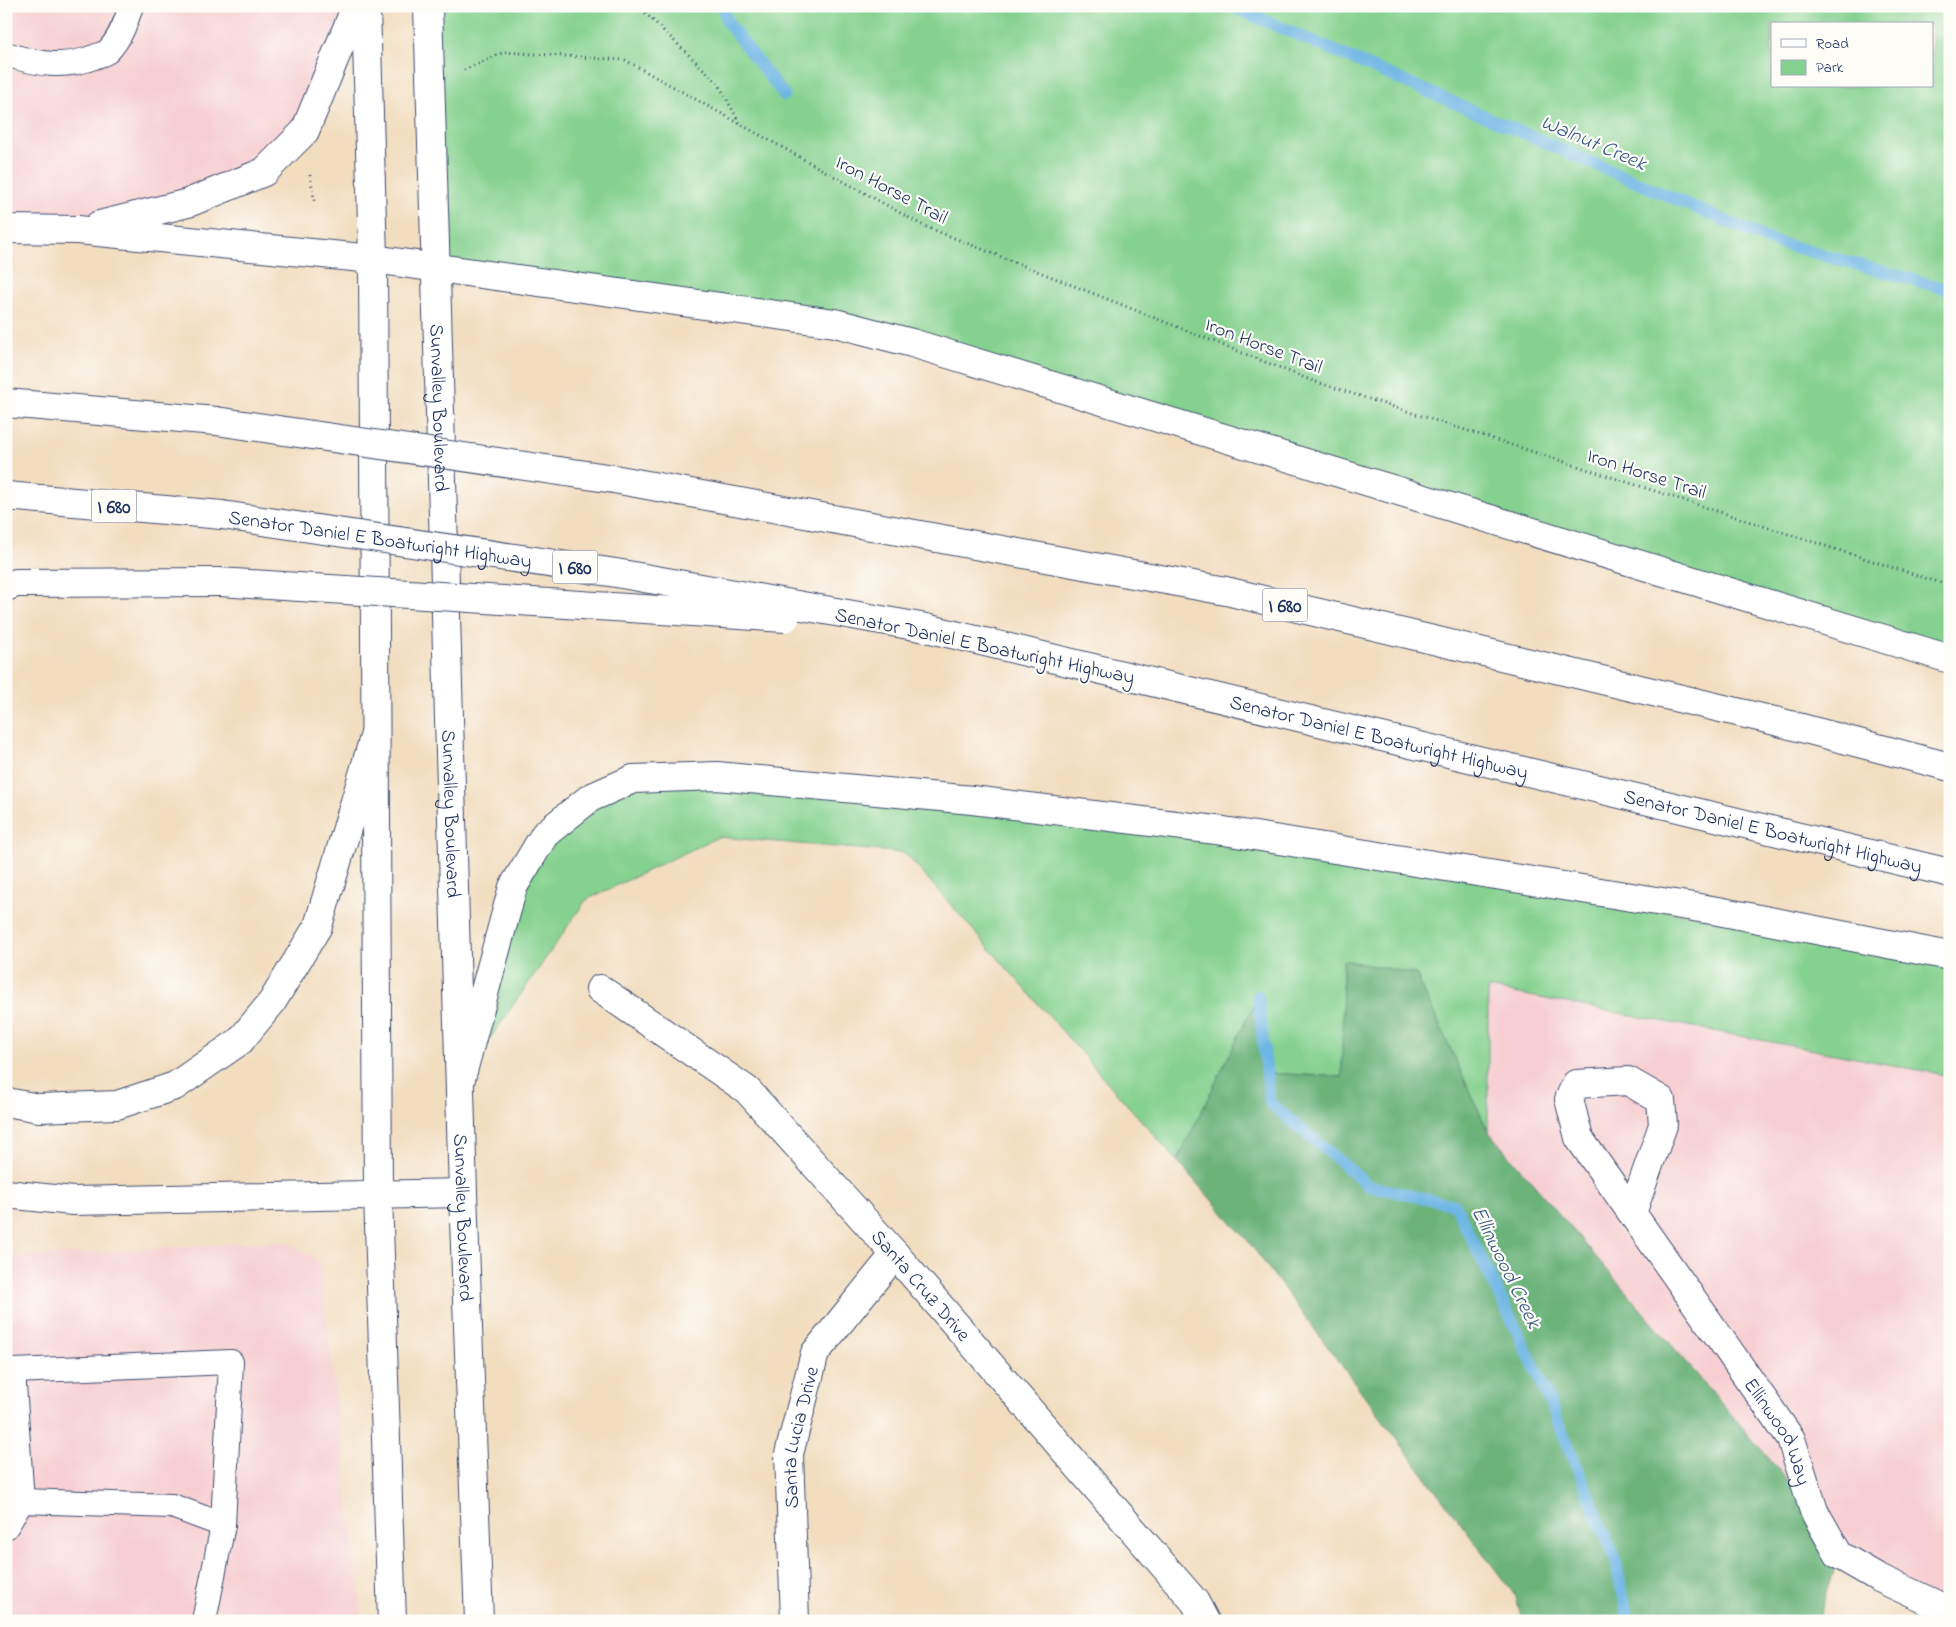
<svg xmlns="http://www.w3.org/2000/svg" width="1956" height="1627" viewBox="0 0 1956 1627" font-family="'Indie Flower',sans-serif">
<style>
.built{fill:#f7cfd2}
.green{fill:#85d18f;stroke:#508076;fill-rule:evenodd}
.forest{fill:#6cb37a;stroke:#44716c}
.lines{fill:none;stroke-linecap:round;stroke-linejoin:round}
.stream{stroke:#6cb5e4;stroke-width:12}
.service-casing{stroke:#3b496d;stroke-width:26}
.minor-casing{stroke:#3b496d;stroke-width:30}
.primary-casing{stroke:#3b496d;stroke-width:30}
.motorway-casing{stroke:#3b496d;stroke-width:30}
.path{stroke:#3b496d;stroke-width:3;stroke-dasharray:1 4;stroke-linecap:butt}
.service{stroke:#fff;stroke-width:24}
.minor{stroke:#fff;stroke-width:28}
.primary{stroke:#fff;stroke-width:28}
.motorway{stroke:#fff;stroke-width:28}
.motorway-bridge-casing{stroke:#3b496d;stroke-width:30;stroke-linecap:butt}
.motorway-bridge{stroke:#fff;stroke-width:28}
.labels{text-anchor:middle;stroke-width:4.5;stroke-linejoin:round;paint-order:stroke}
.shield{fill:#fdfcf7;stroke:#5f6c8c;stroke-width:1}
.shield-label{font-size:19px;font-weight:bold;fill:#1b2f5e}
.street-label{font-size:20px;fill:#1b2f5e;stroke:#fdfcf7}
.water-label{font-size:21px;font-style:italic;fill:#335786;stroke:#fdfcf7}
</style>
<rect width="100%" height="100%" fill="#fdfcf7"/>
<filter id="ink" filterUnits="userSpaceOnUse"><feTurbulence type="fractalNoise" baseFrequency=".02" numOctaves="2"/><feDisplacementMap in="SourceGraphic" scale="10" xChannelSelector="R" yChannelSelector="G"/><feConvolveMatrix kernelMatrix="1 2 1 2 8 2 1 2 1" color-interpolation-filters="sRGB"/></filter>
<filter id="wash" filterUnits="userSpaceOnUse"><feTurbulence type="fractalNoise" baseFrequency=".0096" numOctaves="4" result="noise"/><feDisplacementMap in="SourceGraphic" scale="20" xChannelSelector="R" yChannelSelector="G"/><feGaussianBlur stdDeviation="1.12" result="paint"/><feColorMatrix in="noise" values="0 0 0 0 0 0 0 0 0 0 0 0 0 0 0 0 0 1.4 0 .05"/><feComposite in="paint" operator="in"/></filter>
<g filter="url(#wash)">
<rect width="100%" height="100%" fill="#f2ddbf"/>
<g class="built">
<polygon points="6,6 356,6 305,131 188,203 6,229"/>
<polygon points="1488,988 1950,1076 1950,1611 1877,1577 1814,1511 1488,1131"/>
<polygon points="276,1241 291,1244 320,1262 363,1621 6,1621 6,1256 12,1257"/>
</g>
<g class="green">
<path d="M428,6H1950V659L912,343L436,268ZM1772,24H1932V86H1772Z"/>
<polygon points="633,779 972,800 1950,956 1950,1076 1488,988 1488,1131 1416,974 1343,961 1342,1077 1267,1073 1258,997 1177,1161 905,853 718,837 586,900 460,1082 545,834"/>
</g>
<polygon class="forest" points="1343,960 1416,974 1488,1131 1814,1511 1839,1555 1818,1621 1522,1621 1516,1597 1248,1241 1177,1161 1258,996 1267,1073 1342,1077"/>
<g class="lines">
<g class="stream">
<polyline points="723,6 727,22 784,95"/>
<polyline points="1231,6 1772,241 1950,290"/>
<polyline points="1258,996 1270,1103 1369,1186 1455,1205 1538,1374 1615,1558 1628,1621"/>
</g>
</g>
</g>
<g filter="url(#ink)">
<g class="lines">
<g class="service-casing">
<g id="service">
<path d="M6,54C36,64 64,69 94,57C98,55 105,54 108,51C120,39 126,22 131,6"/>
<polyline points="22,1501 13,1371 231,1362 223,1525"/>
<polyline points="6,1527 22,1501 172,1506 223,1525 204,1621"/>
</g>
</g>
<g class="minor-casing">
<g id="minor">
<path id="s1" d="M600,989L747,1090L895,1254L1195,1602L1205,1621"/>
<path id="s2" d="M1632,1213L1663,1125L1661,1100L1628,1081L1576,1084L1569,1099L1579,1138L1791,1439L1814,1511L1839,1555L1877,1577L1950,1611"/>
<path id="s3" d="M795,1621L789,1454L815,1353L895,1254"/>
</g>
</g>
<g class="primary-casing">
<g id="primary">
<polyline points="366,6 373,259 378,1195 392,1621"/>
<path id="s4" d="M428,6L463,1193L479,1621"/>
</g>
</g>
<g class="motorway-casing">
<g id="motorway">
<polyline points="99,225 188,203 264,172 305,131 356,6"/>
<polyline points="6,229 78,230 373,259 835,323 912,343 1950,659"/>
<polyline points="6,403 216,421"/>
<polyline points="614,479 1226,591 1775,721 1950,767"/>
<polyline points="6,496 222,515"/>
<polyline points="6,587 16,583 219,582"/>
<path id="s5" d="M926,628L1950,873"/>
<polyline points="460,1082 513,887 545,834 590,798 633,779 717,776 972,800 1224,831 1718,911 1950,956"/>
<polyline points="6,1102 39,1108 117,1105 175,1086 240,1041 272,1002 318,926 375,734"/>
<polyline points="6,1194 73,1201 463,1193"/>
</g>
</g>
<g class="path">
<polyline points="638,6 718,83 740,124 924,226 1313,381 1950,586"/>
<polyline points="464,70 504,52 625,60 740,124"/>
<polyline points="310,175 315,204"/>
</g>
<use href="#service" class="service"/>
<use href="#minor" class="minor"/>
<use href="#primary" class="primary"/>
<use href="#motorway" class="motorway"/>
<g class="motorway-bridge-casing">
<g id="motorway-bridge">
<polyline points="216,421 614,479"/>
<path id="s6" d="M222,515L616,573L926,628"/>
<polyline points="219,582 785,618"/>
</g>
</g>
<use href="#motorway-bridge" class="motorway-bridge"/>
</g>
</g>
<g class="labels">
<g class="shield">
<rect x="91.5" y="489.5" width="45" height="33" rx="4"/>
<rect x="552.5" y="550.5" width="45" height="33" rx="4"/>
<rect x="1262.5" y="588.5" width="45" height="33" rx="4"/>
</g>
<g class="shield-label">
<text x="114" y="513">I 680</text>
<text x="575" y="574">I 680</text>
<text x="1285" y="612">I 680</text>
</g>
<g class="street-label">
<text transform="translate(892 189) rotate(28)" y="7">Iron Horse Trail</text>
<text transform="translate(1264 345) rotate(21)" y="7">Iron Horse Trail</text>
<text dy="7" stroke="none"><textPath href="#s4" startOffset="402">Sunvalley Boulevard</textPath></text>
<text transform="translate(1647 473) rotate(18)" y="7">Iron Horse Trail</text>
<text dy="7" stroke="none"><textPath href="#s6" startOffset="160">Senator Daniel E Boatwright Highway</textPath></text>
<text transform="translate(985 645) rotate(12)" y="7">Senator Daniel E Boatwright Highway</text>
<text dy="7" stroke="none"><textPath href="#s5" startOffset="466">Senator Daniel E Boatwright Highway</textPath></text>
<text dy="7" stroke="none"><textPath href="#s4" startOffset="808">Sunvalley Boulevard</textPath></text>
<text dy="7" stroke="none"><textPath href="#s5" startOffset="871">Senator Daniel E Boatwright Highway</textPath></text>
<text dy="7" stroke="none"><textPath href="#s4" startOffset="1212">Sunvalley Boulevard</textPath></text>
<text dy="7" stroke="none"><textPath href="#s1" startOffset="440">Santa Cruz Drive</textPath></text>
<text dy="7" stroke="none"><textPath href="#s2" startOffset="621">Ellinwood Way</textPath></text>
<text dy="7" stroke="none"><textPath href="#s3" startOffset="185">Santa Lucia Drive</textPath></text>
</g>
<g class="water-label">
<text transform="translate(1594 142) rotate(23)" y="7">Walnut Creek</text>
<text transform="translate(1507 1267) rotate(64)" y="7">Ellinwood Creek</text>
</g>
</g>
<rect width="1956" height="1627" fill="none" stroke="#fdfcf7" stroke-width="25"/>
<rect x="1771" y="22" width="162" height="65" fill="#fdfcf7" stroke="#a3aaba"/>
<rect x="1781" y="39" width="25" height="8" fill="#ffffff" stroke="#a3aaba"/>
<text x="1816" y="48" font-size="15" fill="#1b2f5e">Road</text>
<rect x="1781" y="60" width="25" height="15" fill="#85d18f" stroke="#a3aaba"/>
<text x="1816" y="72" font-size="15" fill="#1b2f5e">Park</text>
</svg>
